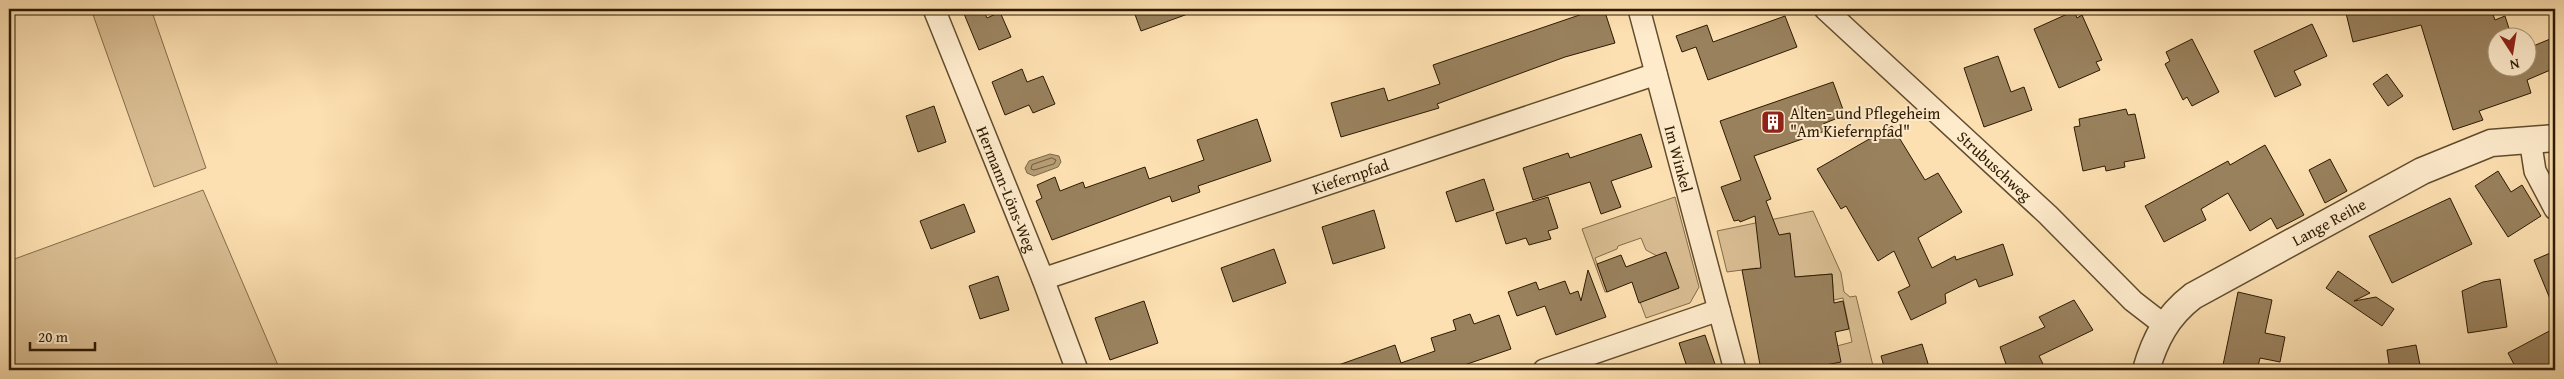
<svg xmlns="http://www.w3.org/2000/svg" width="2564" height="379" viewBox="0 0 2564 379" font-family="'Gentium Book Plus',serif">
<style>
.green{fill:#dabe93;stroke:#846c4a}
.water{fill:#b69d75;stroke:#7f6947}
.lines{fill:none;stroke-linecap:round;stroke-linejoin:round}
.shore{stroke:#725c3b;stroke-width:1}
.building{fill:#99815d;stroke:#2d1a01}
.minor-casing{stroke:#614c2d;stroke-width:24}
.tertiary-casing{stroke:#614c2d;stroke-width:29}
.minor{stroke:#feebcc;stroke-width:21}
.tertiary{stroke:#feebcc;stroke-width:26}
.labels{text-anchor:middle;stroke-width:4;stroke-linejoin:round;paint-order:stroke}
.poi-label{font-size:16px;fill:#2d1a01;stroke:#feebcc;text-anchor:start}
.street-label{font-size:16px;fill:#2d1a01;stroke:#feebcc}
</style>
<rect width="100%" height="100%" fill="#fde0b1"/>
<filter id="stains"><feTurbulence type="fractalNoise" baseFrequency=".004" numOctaves="4"/><feColorMatrix values="0 0 0 0 .2 0 0 0 0 .09 0 0 0 0 .02 0 0 0 .5 -.17"/></filter>
<radialGradient id="worn" r=".72"><stop offset=".6" stop-color="#630" stop-opacity="0"/><stop offset="1" stop-color="#630" stop-opacity=".3"/></radialGradient>
<g class="green">
<polygon points="91,9 151,9 206,168 154,187"/>
<polygon points="203,190 280,370 9,370 9,261"/>
<polygon points="1675,197 1699,287 1690,303 1646,318 1640,302 1679,288 1657,256 1646,250 1641,238 1618,246 1617,249 1595,258 1607,292 1605,292 1582,229"/>
<polygon points="1813,211 1841,273 1844,292 1850,297 1856,296 1874,370 1828,370 1827,365 1837,346 1852,342 1843,298 1829,301 1833,288 1832,274 1759,280 1757,268 1727,272 1717,231"/>
</g>
<polygon class="water" points="1050,154 1059,156 1061,162 1058,167 1034,176 1027,173 1025,168 1029,161"/>
<g class="lines">
<polygon class="shore" points="1052,158 1056,160 1054,164 1034,170 1031,169 1032,165"/>
</g>
<g class="building">
<polygon points="962,9 983,9 987,18 1000,12 1011,37 979,50"/>
<polygon points="1133,9 1195,9 1196,11 1141,31"/>
<polygon points="1597,9 1604,9 1615,43 1565,57 1437,104 1439,108 1341,137 1331,103 1384,88 1388,101 1440,84 1433,65"/>
<polygon points="2345,9 2491,9 2495,20 2505,16 2512,38 2496,38 2496,68 2526,68 2526,49 2555,37 2555,68 2527,80 2531,93 2479,111 2483,120 2453,130 2421,25 2353,42"/>
<polygon points="2074,11 2077,18 2082,15 2102,60 2096,62 2100,70 2059,88 2034,29"/>
<polygon points="1785,16 1797,47 1708,80 1696,47 1682,52 1676,36 1707,25 1713,42"/>
<polygon points="2312,24 2327,56 2294,71 2301,85 2275,97 2254,51"/>
<polygon points="2192,39 2219,92 2192,106 2187,97 2183,100 2165,64 2170,61 2166,52"/>
<polygon points="1998,56 2011,92 2024,87 2032,110 1984,127 1964,68"/>
<polygon points="1022,69 1027,82 1043,76 1055,104 1033,113 1029,105 1005,115 992,82"/>
<polygon points="2387,74 2403,96 2388,106 2373,84"/>
<polygon points="1833,82 1845,115 1823,124 1825,131 1754,156 1771,199 1766,201 1779,235 1790,233 1795,277 1832,274 1834,303 1843,301 1849,329 1835,332 1841,362 1800,370 1761,370 1742,270 1761,268 1755,216 1740,222 1739,220 1734,221 1721,187 1741,180 1720,121"/>
<polygon points="934,106 946,142 918,152 906,116"/>
<polygon points="2126,109 2128,115 2135,114 2145,158 2124,162 2125,167 2106,171 2105,166 2083,171 2074,127 2080,126 2079,119"/>
<polygon points="1257,119 1271,161 1198,186 1200,192 1172,202 1170,196 1052,240 1036,201 1042,198 1037,185 1055,177 1060,191 1083,182 1085,188 1145,167 1149,179 1204,160 1197,140"/>
<polygon points="1892,126 1925,180 1938,173 1962,212 1918,238 1932,268 1955,256 1956,260 2003,244 2013,275 1979,287 1976,279 1945,294 1946,303 1911,320 1898,292 1910,286 1894,251 1878,261 1846,206 1841,209 1817,169"/>
<polygon points="1641,134 1652,167 1611,181 1621,207 1601,214 1590,182 1533,200 1523,168 1568,153 1570,158"/>
<polygon points="2265,145 2304,215 2277,229 2271,218 2250,231 2228,193 2201,209 2206,220 2164,242 2145,206 2228,161 2230,165"/>
<polygon points="2330,159 2347,191 2325,203 2309,170"/>
<polygon points="2498,171 2511,192 2522,185 2541,216 2508,237 2475,186"/>
<polygon points="1484,179 1494,210 1456,222 1446,192"/>
<polygon points="1548,197 1558,228 1548,231 1551,239 1529,245 1526,238 1506,244 1496,213"/>
<polygon points="2450,198 2472,244 2392,283 2369,236"/>
<polygon points="964,204 975,232 931,249 920,221"/>
<polygon points="1374,210 1385,248 1333,264 1322,227"/>
<polygon points="1274,249 1286,283 1233,302 1221,268"/>
<polygon points="2555,251 2555,311 2534,260"/>
<polygon points="1666,252 1679,288 1639,303 1632,282 1607,292 1597,264 1621,255 1626,267"/>
<polygon points="1588,270 1606,317 1556,335 1545,306 1517,316 1508,292 1536,282 1539,290 1565,281 1570,294 1578,291 1581,301"/>
<polygon points="2338,271 2370,293 2354,301 2376,297 2394,309 2382,326 2326,288"/>
<polygon points="998,276 1009,310 980,319 969,286"/>
<polygon points="2500,279 2507,327 2468,333 2462,291 2483,282"/>
<polygon points="2238,292 2272,300 2265,333 2285,337 2280,362 2260,358 2257,370 2222,370"/>
<polygon points="2074,300 2093,330 2039,356 2043,364 2028,370 2008,370 2000,347 2045,327 2039,317"/>
<polygon points="1144,301 1158,343 1110,360 1095,318"/>
<polygon points="1470,314 1474,324 1499,315 1511,349 1450,370 1330,370 1330,368 1395,345 1401,363 1435,351 1431,338 1456,330 1453,320"/>
<polygon points="2555,328 2555,370 2517,370 2508,353"/>
<polygon points="1705,335 1717,370 1688,370 1679,343"/>
<polygon points="1922,344 1930,370 1885,370 1881,356"/>
<polygon points="2416,345 2421,370 2390,370 2387,350"/>
</g>
<g class="lines">
<g class="minor-casing">
<g id="minor">
<path id="s1" d="M934,9L1043,279L1077,370"/>
<path id="s2" d="M1639,9L1735,370"/>
<path id="s3" d="M1825,9L2048,215L2133,301L2164,325"/>
<polyline points="2530,139 2535,171 2555,209"/>
<path id="s4" d="M1043,279L1656,74"/>
<polyline points="1544,370 1719,310"/>
</g>
</g>
<g class="tertiary-casing">
<g id="tertiary">
<path id="s5" d="M2146,370C2155,339 2167,316 2193,296L2422,171L2491,143L2555,138"/>
</g>
</g>
<use href="#minor" class="minor"/>
<use href="#tertiary" class="tertiary"/>
</g>
<defs>
<g id="building-square" transform="scale(1.25)"><rect x="-9" y="-9" width="18" height="18" rx="4" fill="#8f2418" stroke="#feebcc"/><path d="M-4-6H4V6H1V3H-1V6H-4ZM-2.5-4.3h1.7v1.8h-1.7ZM.8-4.3h1.7v1.8H.8ZM-2.5-1h1.7V.8h-1.7ZM.8-1h1.7V.8H.8Z" fill="#fff"/></g>
</defs>
<g fill-rule="evenodd">
<use href="#building-square" x="1773" y="122"/>
</g>
<g class="labels">
<g class="poi-label">
<text x="1790" y="119">Alten- und Pflegeheim<tspan x="1790" dy="18">"Am Kiefernpfad"</tspan></text>
</g>
<g class="street-label">
<text dy="6" stroke="none"><textPath href="#s2" startOffset="155">Im Winkel</textPath></text>
<text dy="6" stroke="none"><textPath href="#s3" startOffset="231">Strubuschweg</textPath></text>
<text dy="6" stroke="none"><textPath href="#s4" startOffset="324">Kiefernpfad</textPath></text>
<text dy="6" stroke="none"><textPath href="#s1" startOffset="194">Hermann-Löns-Weg</textPath></text>
<text dy="6" stroke="none"><textPath href="#s5" startOffset="244">Lange Reihe</textPath></text>
</g>
</g>
<rect width="2564" height="379" fill="none" stroke="#fde0b1" stroke-width="30"/>
<rect x="10" y="10" width="2544" height="359" fill="none" stroke="#2d1a01" stroke-width="2.5"/>
<rect x="15" y="15" width="2534" height="349" fill="none" stroke="#2d1a01"/>
<g transform="translate(2512 52) rotate(168)"><circle r="24" fill="#feebcc" stroke="#aa977b"/>
<path d="M0-4L9 19L0 12L-9 19Z" fill="#8f2418"/>
<text y="-8" font-size="14" font-weight="bold" text-anchor="middle" fill="#2d1a01">N</text>
</g>
<path d="M30 342v8h65v-8" fill="none" stroke="#2d1a01" stroke-width="2.5"/>
<text x="38" y="342" font-size="15" fill="#2d1a01" stroke="#feebcc" stroke-width="4" paint-order="stroke">20 m</text>
<rect width="100%" height="100%" filter="url(#stains)"/>
<rect width="100%" height="100%" fill="url(#worn)"/>
</svg>
